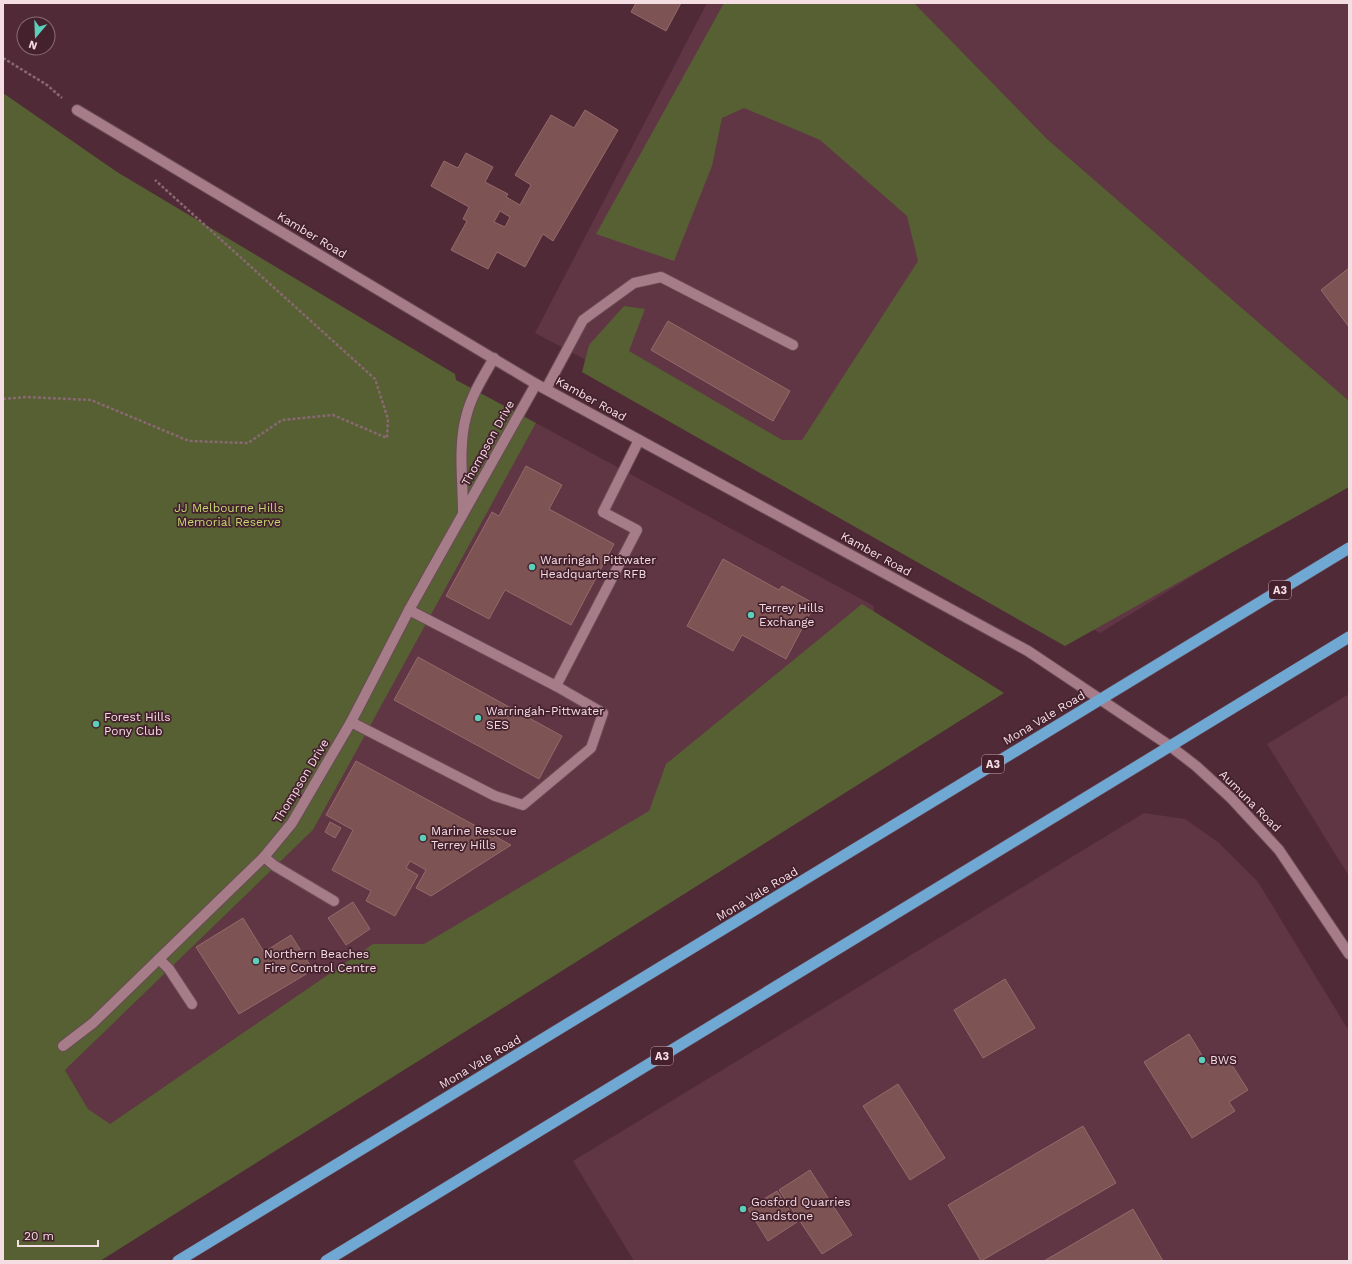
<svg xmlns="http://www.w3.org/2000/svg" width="1352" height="1264" viewBox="0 0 1352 1264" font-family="'Work Sans',sans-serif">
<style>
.built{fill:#603544}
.green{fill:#566033}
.building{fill:#7d5353;stroke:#956a69;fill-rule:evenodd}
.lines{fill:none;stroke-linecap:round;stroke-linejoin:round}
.service-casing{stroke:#6a4b56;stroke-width:12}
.minor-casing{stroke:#6a4b56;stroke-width:12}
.trunk-casing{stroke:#6a4b56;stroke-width:12}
.path{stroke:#896872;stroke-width:2.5;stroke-dasharray:3 2;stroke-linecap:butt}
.service{stroke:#a77c89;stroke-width:10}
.minor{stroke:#a77c89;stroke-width:10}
.trunk{stroke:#70a8d4;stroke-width:11}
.poi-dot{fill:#5dceb9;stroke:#44212d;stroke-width:1.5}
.labels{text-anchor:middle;stroke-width:3.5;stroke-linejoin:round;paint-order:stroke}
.shield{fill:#44212d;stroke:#c0a5ad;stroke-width:1}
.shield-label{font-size:11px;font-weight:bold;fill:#f5dde4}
.street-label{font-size:12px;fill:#f5dde4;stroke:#44212d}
.park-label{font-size:12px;fill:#c3d972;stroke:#44212d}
.poi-label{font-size:12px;fill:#f5dde4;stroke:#44212d;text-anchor:start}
</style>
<rect width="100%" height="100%" fill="#502b37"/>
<g class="built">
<polygon points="707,3 1349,3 1349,480 1100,633 535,333"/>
<polygon points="536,423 874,606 873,626 882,757 144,1206 65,1070 313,830 426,619"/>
<polygon points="1349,694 1349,876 1267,744"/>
<polygon points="1144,813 1185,819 1219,843 1258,882 1349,1031 1349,1261 634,1261 573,1161"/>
</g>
<g class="green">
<polygon points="724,3 914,3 1047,139 1349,401 1349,487 1065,646 582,372 589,345 624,306 645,309 629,351 782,440 802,440 918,261 907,216 820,140 744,108 722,118 712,166 674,261 596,234"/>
<polygon points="3,93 117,172 455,374 456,380 536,423 313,830 65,1070 88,1109 110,1124 373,944 424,944 649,811 666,764 862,604 1004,693 100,1261 3,1261"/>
</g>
<g class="building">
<polygon points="636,3 681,3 666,31 631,12"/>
<path d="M585,110L618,130L553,241L543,234L525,267L497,252L488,269L451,250L467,221L463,219L469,207L431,186L444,161L458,168L466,153L493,167L485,182L508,194L506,197L520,205L531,185L515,175L551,115L574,128ZM500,211L510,217L505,227L494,222Z"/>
<polygon points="1349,268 1349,327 1321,290"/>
<polygon points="668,321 790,391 773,421 651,350"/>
<polygon points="526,466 562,485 549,509 614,544 571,625 505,590 489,619 446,596 492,512 499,516"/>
<polygon points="723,559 779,590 782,586 815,604 786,659 742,635 733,651 687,626"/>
<polygon points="418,657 562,736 539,779 394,700"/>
<polygon points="356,761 511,845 431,896 416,888 426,870 410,861 406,868 418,875 395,916 366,901 371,891 332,870 353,830 326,815"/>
<polygon points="330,822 341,828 335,838 325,832"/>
<polygon points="353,902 370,929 346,945 328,918"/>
<polygon points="243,918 264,952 291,935 313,970 239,1014 196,947"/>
<polygon points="1005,979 1035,1028 983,1058 954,1010"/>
<polygon points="1189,1034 1208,1065 1225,1054 1248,1090 1229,1102 1235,1111 1192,1138 1144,1062"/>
<polygon points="898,1084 945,1158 910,1180 863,1106"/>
<polygon points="1083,1126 1116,1183 981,1261 948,1205"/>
<polygon points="810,1170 852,1235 822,1254 779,1190"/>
<polygon points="777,1191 797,1222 768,1241 748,1209"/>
<polygon points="1133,1209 1163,1261 1044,1261"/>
</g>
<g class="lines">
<g class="service-casing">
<g id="service">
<polyline points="546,389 583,320 634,283 661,277 793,345"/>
<polyline points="409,610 556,686 637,530 603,512 639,440"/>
<polyline points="351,722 495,796 523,805 591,748 603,713 556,686"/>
<polyline points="264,857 275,866 334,901"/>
<polyline points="159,959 169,969 192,1004"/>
</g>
</g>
<g class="minor-casing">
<g id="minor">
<polyline points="77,110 536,384 1028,651 1170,746 1196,766 1231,798 1279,850 1349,954"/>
<path d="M463,512C463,482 458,447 466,417C471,396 483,377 494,358"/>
<polyline points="63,1046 93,1023 264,857 292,823 351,722 409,610 536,384"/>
</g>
</g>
<g class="trunk-casing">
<g id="trunk">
<polyline points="178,1261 1349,548"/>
<polyline points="326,1261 1349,637"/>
</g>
</g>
<g class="path">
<polyline points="3,58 47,85 62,98"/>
<polyline points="3,399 26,397 91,400 189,441 248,443 282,420 333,415 387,438 388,419 375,379 155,180"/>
</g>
<use href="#service" class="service"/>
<use href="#minor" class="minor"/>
<use href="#trunk" class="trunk"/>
</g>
<g class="poi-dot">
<circle cx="532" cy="567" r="4"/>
<circle cx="751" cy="615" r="4"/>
<circle cx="478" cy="718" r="4"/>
<circle cx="96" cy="724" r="4"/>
<circle cx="423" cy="838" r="4"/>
<circle cx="256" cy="961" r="4"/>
<circle cx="1202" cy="1060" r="4"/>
<circle cx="743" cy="1209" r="4"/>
</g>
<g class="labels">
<g class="shield">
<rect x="1269" y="581" width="22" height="18" rx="3"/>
<rect x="982" y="755" width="22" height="18" rx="3"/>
<rect x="651" y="1047" width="22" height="18" rx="3"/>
</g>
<g class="shield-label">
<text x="1280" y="594">A3</text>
<text x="993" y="768">A3</text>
<text x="662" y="1060">A3</text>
</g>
<g class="street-label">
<text transform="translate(312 235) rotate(31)" y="4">Kamber Road</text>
<text transform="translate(591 399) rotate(29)" y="4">Kamber Road</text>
<text transform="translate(488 443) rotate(-61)" y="4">Thompson Drive</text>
<text transform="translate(876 554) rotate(29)" y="4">Kamber Road</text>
<text transform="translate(1044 718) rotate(-31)" y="4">Mona Vale Road</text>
<text transform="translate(301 781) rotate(-59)" y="4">Thompson Drive</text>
<text transform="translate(1250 801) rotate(45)" y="4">Aumuna Road</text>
<text transform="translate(757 894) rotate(-31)" y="4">Mona Vale Road</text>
<text transform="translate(480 1062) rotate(-31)" y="4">Mona Vale Road</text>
</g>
<g class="park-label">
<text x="229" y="512">JJ Melbourne Hills<tspan x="229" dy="14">Memorial Reserve</tspan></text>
</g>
<g class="poi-label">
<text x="540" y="564">Warringah Pittwater<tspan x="540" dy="14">Headquarters RFB</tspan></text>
<text x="759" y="612">Terrey Hills<tspan x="759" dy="14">Exchange</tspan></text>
<text x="486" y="715">Warringah-Pittwater<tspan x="486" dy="14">SES</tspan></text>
<text x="104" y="721">Forest Hills<tspan x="104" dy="14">Pony Club</tspan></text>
<text x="431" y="835">Marine Rescue<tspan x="431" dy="14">Terrey Hills</tspan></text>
<text x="264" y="958">Northern Beaches<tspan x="264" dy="14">Fire Control Centre</tspan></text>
<text x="1210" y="1064">BWS</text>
<text x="751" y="1206">Gosford Quarries<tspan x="751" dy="14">Sandstone</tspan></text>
</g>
</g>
<rect width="1352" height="1264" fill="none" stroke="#f5dde4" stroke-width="8"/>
<g transform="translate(36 36) rotate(199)"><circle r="19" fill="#44212d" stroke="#8b6c76"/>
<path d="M0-3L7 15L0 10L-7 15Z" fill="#5dceb9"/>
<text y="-6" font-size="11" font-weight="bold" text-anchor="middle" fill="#f5dde4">N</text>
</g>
<path d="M18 1240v6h80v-6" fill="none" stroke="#f5dde4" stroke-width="2"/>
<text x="24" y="1240" font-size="12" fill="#f5dde4" stroke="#44212d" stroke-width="3" paint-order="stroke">20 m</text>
</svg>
